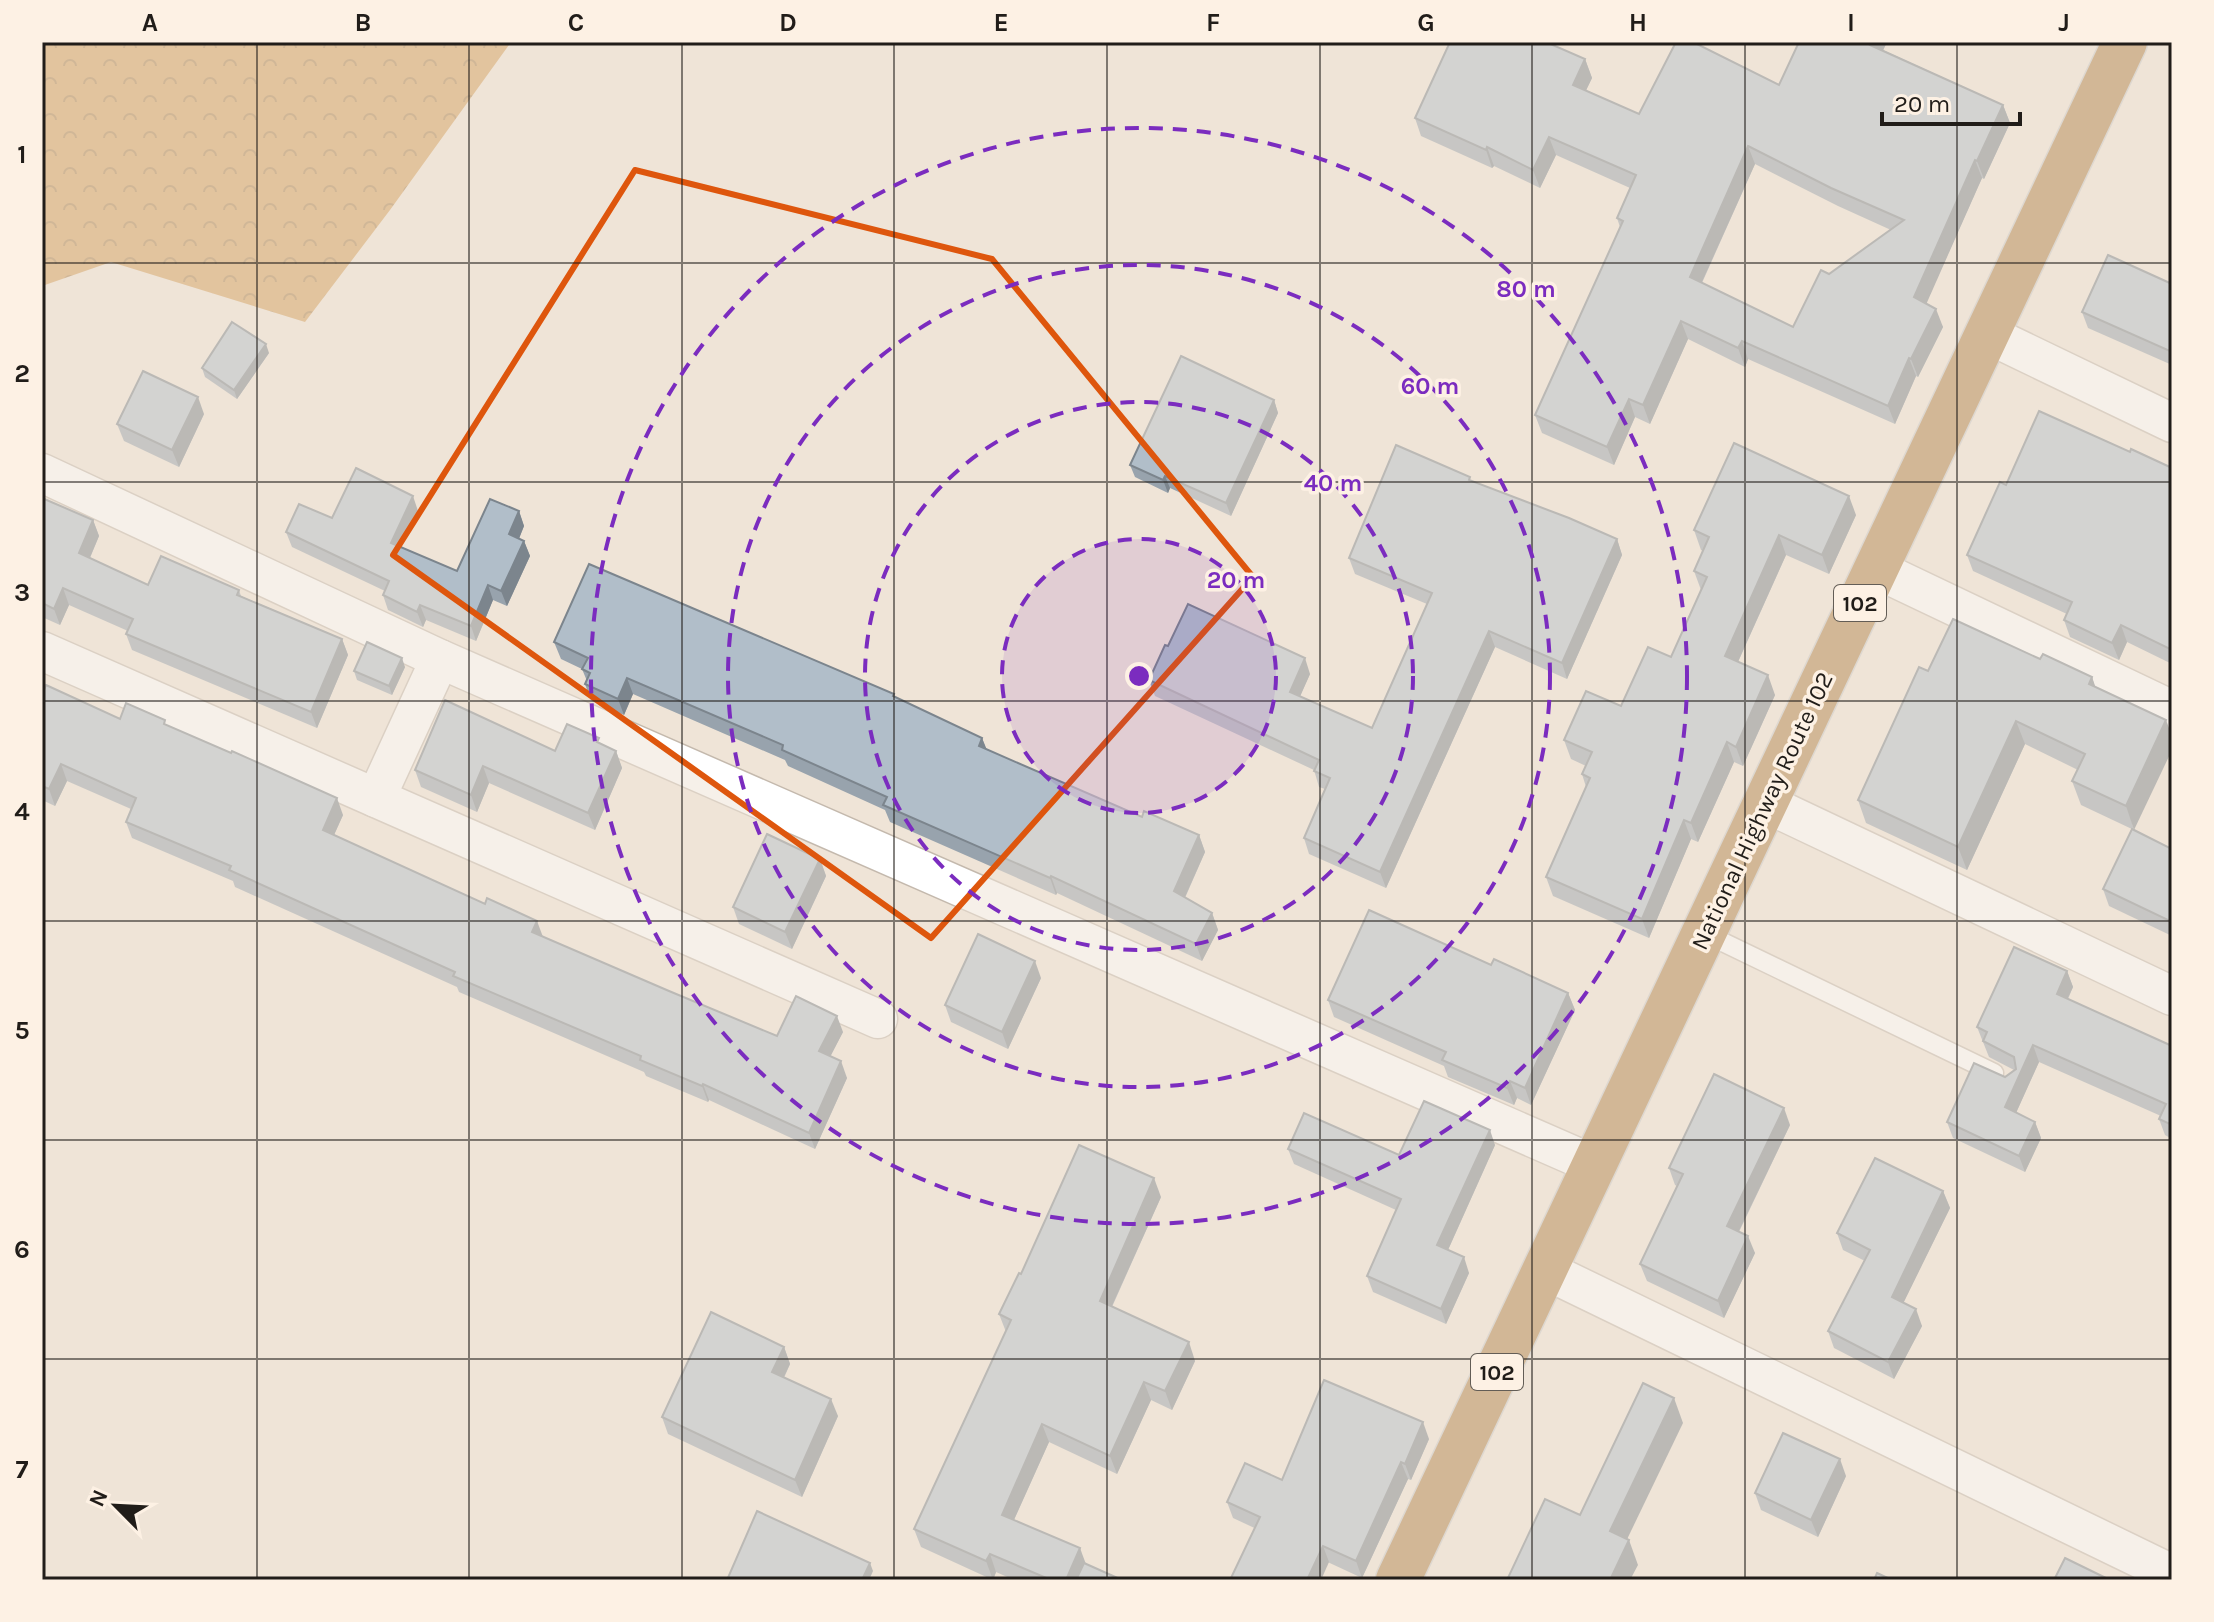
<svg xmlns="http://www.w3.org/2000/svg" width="2214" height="1622" viewBox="0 0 2214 1622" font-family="Karla,sans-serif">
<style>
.forest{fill:url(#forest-crowns)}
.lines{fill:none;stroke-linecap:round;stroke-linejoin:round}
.lane-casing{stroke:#c4b9ad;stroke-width:21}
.street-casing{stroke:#c4b9ad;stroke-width:41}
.highway-casing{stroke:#cac9c8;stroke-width:47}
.lane{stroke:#fff;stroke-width:18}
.street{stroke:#fff;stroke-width:38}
.highway{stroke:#af8248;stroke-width:44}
.wall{fill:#98a3ad;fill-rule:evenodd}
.shaded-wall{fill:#7c858d}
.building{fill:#b1bec9;stroke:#7c858d;stroke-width:2;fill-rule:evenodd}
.marked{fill:none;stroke:#de560d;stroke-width:6;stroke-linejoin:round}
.grid{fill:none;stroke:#211d19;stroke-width:2;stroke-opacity:0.55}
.ring{fill:none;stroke:#7b2cbf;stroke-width:4;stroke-dasharray:14 10}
.labels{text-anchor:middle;stroke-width:7;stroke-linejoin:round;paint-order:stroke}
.shield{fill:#fdf1e4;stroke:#635d56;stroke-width:2}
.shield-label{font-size:22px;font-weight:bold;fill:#211d19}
.street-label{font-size:24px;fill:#211d19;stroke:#fdf1e4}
.centre{fill:#7b2cbf;stroke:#fdf1e4;stroke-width:4}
.ring-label{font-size:24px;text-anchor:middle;font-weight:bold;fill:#7b2cbf;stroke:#fdf1e4;stroke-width:7;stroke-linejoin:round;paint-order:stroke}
.neatline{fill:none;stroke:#211d19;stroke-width:3}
.grid-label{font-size:26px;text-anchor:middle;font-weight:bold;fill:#211d19}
</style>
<defs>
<pattern id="forest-crowns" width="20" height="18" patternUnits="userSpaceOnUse" patternTransform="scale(2)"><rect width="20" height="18" fill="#d39e5a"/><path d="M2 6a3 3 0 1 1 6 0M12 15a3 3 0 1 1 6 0" fill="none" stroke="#ab804a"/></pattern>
</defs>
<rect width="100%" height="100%" fill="#efe4d7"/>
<polygon class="forest" points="42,42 511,42 390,210 305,322 111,262 42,286"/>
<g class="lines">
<g class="lane-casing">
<polyline id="lane" points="1704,933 1994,1073"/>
</g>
<g class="street-casing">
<g id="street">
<polyline points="1987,334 2172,423"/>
<polyline points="42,473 440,659 1595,1165"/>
<polyline points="1876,569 2172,710"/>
<polyline points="42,651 878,1019"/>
<polyline points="376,798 440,659"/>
<polyline points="1765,803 2172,996"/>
<polyline points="1545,1270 2172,1574"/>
</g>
</g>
<g class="highway-casing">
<polyline id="highway" points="1398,1580 2125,42"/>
</g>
<use href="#lane" class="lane"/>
<use href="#street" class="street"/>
<use href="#highway" class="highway"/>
</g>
<g class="wall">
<path d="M1799,42H1887L1883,50L2003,105L2010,123L1984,179L1982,178L1926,303L1943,327L1918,377L1916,376L1895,424L1748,359L1745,367L1688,339L1650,424L1635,417L1614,465L1542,433L1535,415L1620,227L1617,218L1630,188L1556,155L1540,188L1494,166L1492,168L1421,136L1415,118L1585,59L1592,78L1586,90L1639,114L1779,85ZM1755,164L1838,206L1891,230L1829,274L1793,327L1702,283Z"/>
<polygon points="2172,284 2172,365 2088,328 2082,312"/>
<polygon points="269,353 237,399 205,377 202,368"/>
<polygon points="1274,400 1278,413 1231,516 1170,488 1168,493 1135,477 1130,465"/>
<polygon points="204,414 179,467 124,441 117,424"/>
<polygon points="2130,452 2172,468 2172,664 2127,642 2119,660 2070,637 2064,620 2067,614 1973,571 1967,555 2006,485"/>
<polygon points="1471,481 1617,539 1622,555 1567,679 1495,647 1386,888 1309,854 1304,838 1325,789 1319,787 1314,770 1155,696 1149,680 1168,646 1310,674 1300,696 1372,728 1427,604 1355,574 1349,558"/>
<polygon points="42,498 93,520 99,536 90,558 148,585 239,590 241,596 342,639 348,655 317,728 132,650 126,634 128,631 69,605 60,625 42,617"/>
<polygon points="418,511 401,547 457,571 519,511 524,526 519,538 524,541 530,556 507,606 493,600 476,641 426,620 423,627 388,610 383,595 385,591 292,547 286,532 332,518"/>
<polygon points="1856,515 1829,574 1786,555 1738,662 1775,695 1743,766 1734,762 1698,842 1691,839 1649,938 1553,896 1546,877 1586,787 1582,774 1586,766 1571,759 1564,740 1621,706 1671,657 1701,590 1694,571 1703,551 1701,550 1694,530"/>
<polygon points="554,642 895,697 982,738 986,749 1142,817 1199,835 1205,852 1185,898 1212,913 1218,930 1202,961 1057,893 1056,895 890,822 885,810 788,766 785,760 633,694 624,715 591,701 585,684 587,681 582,669 561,659"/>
<polygon points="2040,659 2092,677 2134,830 2081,805 2072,781 2078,770 2025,744 1967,870 1866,823 1858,800 1928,671"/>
<polygon points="405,667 392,695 357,680 354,671"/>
<polygon points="42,694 120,719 167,725 343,815 334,835 543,937 669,991 777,1036 843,1032 830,1056 847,1078 815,1149 709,1100 708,1102 646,1076 644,1072 459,992 457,987 235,887 233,881 132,838 126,822 131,809 67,781 55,806 42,800"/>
<polygon points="601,744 616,751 622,768 595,830 489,783 477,812 421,787 415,770"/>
<polygon points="2172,849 2172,936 2109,906 2103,889"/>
<polygon points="820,859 826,876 792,949 739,924 733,907"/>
<polygon points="1491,965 1568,993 1575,1010 1531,1105 1517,1098 1514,1105 1448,1077 1444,1066 1334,1017 1328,1000"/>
<polygon points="2067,971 2073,987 2068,999 2172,1046 2172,1139 2165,1135 2159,1119 2161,1116 2039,1062 2016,1113 2035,1122 2041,1138 2025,1172 1953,1138 1947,1122 2014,1070 1989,1057 1977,1027"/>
<polygon points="1041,978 1008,1049 951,1022 945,1005"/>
<polygon points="1790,1125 1739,1232 1755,1253 1724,1318 1647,1281 1640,1264 1677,1186 1675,1185 1669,1168"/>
<polygon points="1495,1145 1448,1250 1469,1273 1446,1324 1373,1292 1367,1276 1396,1210 1294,1164 1288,1149 1399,1155"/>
<polygon points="1943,1191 1950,1208 1903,1303 1922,1326 1894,1379 1834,1348 1828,1331 1865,1261 1843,1250 1837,1233"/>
<polygon points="1161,1197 1112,1307 1195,1361 1172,1410 1151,1400 1117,1474 1049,1442 1014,1520 1086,1564 1122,1580 1014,1580 996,1572 993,1580 921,1547 914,1529 1006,1332 999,1314 1021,1274"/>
<polygon points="784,1347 790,1364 784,1378 838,1416 802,1497 668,1434 662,1417"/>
<polygon points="1429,1439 1411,1480 1408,1479 1362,1578 1233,1518 1227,1502 1282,1480"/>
<polygon points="1846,1476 1818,1537 1761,1510 1755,1493"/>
</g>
<g class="shaded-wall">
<polygon points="1872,42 1887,42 1877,63 1870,45"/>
<polygon points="1585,59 1592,78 1580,103 1573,85"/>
<polygon points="2003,105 2010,123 1984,179 1977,161"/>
<polygon points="1549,137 1556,155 1540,188 1533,170"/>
<polygon points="1748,146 1755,164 1696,295 1690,277"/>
<polygon points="1487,147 1494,166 1492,168 1486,150"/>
<polygon points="1975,160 1982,178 1921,316 1914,297"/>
<polygon points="1936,309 1943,327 1918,377 1911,359"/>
<polygon points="1681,321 1688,339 1650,424 1643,405"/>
<polygon points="1742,341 1748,359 1745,367 1738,348"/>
<polygon points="266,344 269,353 237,399 234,390"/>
<polygon points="1909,358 1916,376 1895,424 1888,406"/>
<polygon points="198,397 204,414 179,467 172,450"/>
<polygon points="1629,399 1635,417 1614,465 1607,447"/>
<polygon points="1274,400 1278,413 1231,516 1226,503"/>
<polygon points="1165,476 1170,488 1168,493 1163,480"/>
<polygon points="413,496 418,511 396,558 391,543"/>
<polygon points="1849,496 1856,515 1829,574 1822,555"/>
<polygon points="519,511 524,526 515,549 509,534"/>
<polygon points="93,520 99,536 85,569 79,553"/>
<polygon points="1779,535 1786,555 1732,675 1725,656"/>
<polygon points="1617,539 1622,555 1567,679 1562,663"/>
<polygon points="524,541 530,556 507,606 501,591"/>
<polygon points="488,585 493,600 476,641 471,626"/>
<polygon points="63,588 69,605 60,625 54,609"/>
<polygon points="420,605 426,620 423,627 417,612"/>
<polygon points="2121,625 2127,642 2119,660 2112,643"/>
<polygon points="1489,631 1495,647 1386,888 1380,872"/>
<polygon points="342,639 348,655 317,728 311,712"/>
<polygon points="402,658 405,667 392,695 389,686"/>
<polygon points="1305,658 1310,674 1295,708 1290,692"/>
<polygon points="1768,675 1775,695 1743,766 1736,747"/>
<polygon points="2092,677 2100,700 2089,684"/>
<polygon points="627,678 633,694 624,715 618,699"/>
<polygon points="2166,720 2172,736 2172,750 2134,830 2126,806"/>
<polygon points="2016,721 2025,744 1967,870 1958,847"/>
<polygon points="982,738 989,755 979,746"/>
<polygon points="1727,742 1734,762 1698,842 1691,823"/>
<polygon points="616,751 622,768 595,830 588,813"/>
<polygon points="61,764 67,781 55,806 49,789"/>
<polygon points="483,766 489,783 477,812 471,795"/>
<polygon points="337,798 343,815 329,846 323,830"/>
<polygon points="1684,820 1691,839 1649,938 1642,919"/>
<polygon points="1199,835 1205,852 1180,908 1174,891"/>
<polygon points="820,859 826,876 792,949 785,932"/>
<polygon points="1051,876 1057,893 1056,895 1050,878"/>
<polygon points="1212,913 1218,930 1202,961 1196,944"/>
<polygon points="537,921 543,937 532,932"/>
<polygon points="1035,961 1041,978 1008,1049 1002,1032"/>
<polygon points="2067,971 2073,987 2062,1010 2057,994"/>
<polygon points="1568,993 1575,1010 1531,1105 1525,1088"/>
<polygon points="837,1016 843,1032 825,1067 819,1051"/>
<polygon points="2033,1045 2039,1062 2011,1124 2005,1107"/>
<polygon points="841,1061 847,1078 815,1149 809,1133"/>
<polygon points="1510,1081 1517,1098 1514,1105 1507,1088"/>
<polygon points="703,1084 709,1100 708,1102 702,1086"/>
<polygon points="1784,1108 1790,1125 1733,1243 1727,1226"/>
<polygon points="2035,1122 2041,1138 2025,1172 2019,1156"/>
<polygon points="1490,1130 1495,1145 1443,1261 1437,1245"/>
<polygon points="1154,1178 1161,1197 1106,1319 1100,1301"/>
<polygon points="1943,1191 1950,1208 1898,1314 1892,1297"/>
<polygon points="1748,1236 1755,1253 1724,1318 1718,1301"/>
<polygon points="1464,1257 1469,1273 1446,1324 1441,1309"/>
<polygon points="1916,1309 1922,1326 1894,1379 1888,1362"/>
<polygon points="1189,1342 1195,1361 1172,1410 1165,1391"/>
<polygon points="784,1347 790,1364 778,1389 772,1372"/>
<polygon points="1144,1382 1151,1400 1117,1474 1110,1456"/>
<polygon points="1674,1398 1683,1423 1619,1556 1610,1531"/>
<polygon points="831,1399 838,1416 802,1497 795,1480"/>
<polygon points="1423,1422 1429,1439 1411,1480 1405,1464"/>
<polygon points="1042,1424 1049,1442 1008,1533 1002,1515"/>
<polygon points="1840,1459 1846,1476 1818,1537 1811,1520"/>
<polygon points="1401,1462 1408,1479 1362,1578 1356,1561"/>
<polygon points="1629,1540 1638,1565 1630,1580 1610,1580"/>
<polygon points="1323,1546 1329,1562 1321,1580 1307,1580"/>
<polygon points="1080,1548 1087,1567 1081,1580 1066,1580"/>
<polygon points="990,1554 996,1572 993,1580 986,1561"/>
<polygon points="870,1563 873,1571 869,1580 862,1580"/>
</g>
<g class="building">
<path d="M1450,42H1546L1585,59L1573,85L1639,114L1676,42H1693L1779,85L1799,42H1872L1870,45L2003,105L1977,161L1975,160L1914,297L1936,309L1911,359L1909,358L1888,406L1742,341L1738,348L1681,321L1643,405L1629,399L1607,447L1535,415L1623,221L1617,218L1636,175L1549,137L1533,170L1487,147L1486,150L1415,118ZM1748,146L1831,188L1904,220L1829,274L1821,270L1793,327L1690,277Z"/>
<polygon points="2108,255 2172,284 2172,352 2082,312"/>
<polygon points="232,322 266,344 234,390 202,368"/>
<polygon points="1181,356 1274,400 1226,503 1165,476 1163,480 1130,465"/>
<polygon points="143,371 198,397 172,450 117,424"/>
<polygon points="2039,411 2130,452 2131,449 2172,468 2172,650 2121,625 2112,643 2064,620 2072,602 1967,555 2000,482 2006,485"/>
<polygon points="1734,443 1849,496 1822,555 1779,535 1725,656 1768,675 1736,747 1727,742 1691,823 1684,820 1642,919 1546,877 1590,778 1582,774 1592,752 1564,740 1586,691 1621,706 1648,647 1671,657 1707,577 1694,571 1709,537 1694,530"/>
<polygon points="1396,445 1470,477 1469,480 1569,518 1617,539 1562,663 1489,631 1380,872 1304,838 1330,778 1314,771 1319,760 1149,680 1165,645 1168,646 1188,604 1305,658 1290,692 1372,728 1432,593 1349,558"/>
<polygon points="356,468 413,496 391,543 457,571 490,499 519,511 509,534 524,541 501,591 488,585 471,626 420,605 417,612 383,595 389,581 286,532 299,504 332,518"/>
<polygon points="42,498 93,520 79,553 148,585 161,556 239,590 237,595 342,639 311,712 126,634 133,619 63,588 54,609 42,603"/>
<polygon points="589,564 894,694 893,696 982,738 979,746 1142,817 1144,811 1199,835 1174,891 1212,913 1196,944 1051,876 1050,878 883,805 887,797 782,750 783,745 627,678 618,699 585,684 590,673 582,669 588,658 554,642"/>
<polygon points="1953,619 2040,659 2043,654 2092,677 2089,684 2166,720 2126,806 2072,781 2085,754 2016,721 1958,847 1858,800 1919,667 1928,671"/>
<polygon points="367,642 402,658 389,686 354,671"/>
<polygon points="46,685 120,719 126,703 165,720 164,724 231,753 232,751 337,798 323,830 485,904 487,898 537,921 532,932 669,991 777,1036 796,996 837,1016 819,1051 841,1061 809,1133 703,1084 702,1086 640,1060 641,1056 453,976 455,972 229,870 231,866 126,822 136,798 61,764 49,789 42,786 42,694"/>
<polygon points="445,700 555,751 567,724 599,738 597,742 616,751 588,813 483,766 471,795 415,770"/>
<polygon points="2132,829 2172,849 2172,922 2103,889"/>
<polygon points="767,834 820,859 785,932 733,907"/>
<polygon points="1369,910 1491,965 1494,959 1568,993 1525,1088 1510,1081 1507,1088 1442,1060 1446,1052 1328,1000"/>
<polygon points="978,934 1035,961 1002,1032 945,1005"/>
<polygon points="2014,947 2067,971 2057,994 2172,1046 2172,1125 2159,1119 2166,1104 2033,1045 2005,1107 2035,1122 2019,1156 1947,1122 1974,1063 2005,1077 2016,1069 2014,1057 1983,1041 1987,1032 1977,1027"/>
<polygon points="1714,1074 1784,1108 1727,1226 1748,1236 1718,1301 1640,1264 1683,1174 1669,1168"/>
<polygon points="1424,1101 1490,1130 1437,1245 1464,1257 1441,1309 1367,1276 1401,1199 1288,1149 1304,1113 1399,1155"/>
<polygon points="1079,1145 1154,1178 1100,1301 1189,1342 1165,1391 1144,1382 1110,1456 1042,1424 1002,1515 1080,1548 1066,1580 1051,1580 990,1554 986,1561 914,1529 1011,1320 999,1314 1019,1273 1021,1274"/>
<polygon points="1875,1158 1943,1191 1892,1297 1916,1309 1888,1362 1828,1331 1870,1250 1837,1233"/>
<polygon points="711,1312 784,1347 772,1372 831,1399 795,1480 662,1417"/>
<polygon points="1324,1380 1423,1422 1405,1464 1401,1462 1356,1561 1323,1546 1307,1580 1230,1580 1260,1517 1227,1502 1245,1463 1282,1480"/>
<polygon points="1643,1383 1674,1398 1610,1531 1629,1540 1610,1580 1507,1580 1545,1499 1580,1515"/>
<polygon points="1783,1433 1840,1459 1811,1520 1755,1493"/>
<polygon points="757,1511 870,1563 862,1580 727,1580"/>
<polygon points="2065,1558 2110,1580 2054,1580"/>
<polygon points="1084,1563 1122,1580 1076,1580"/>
<polygon points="1877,1573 1892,1580 1874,1580"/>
</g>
<path d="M0 0H2214V1622H0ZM635,170L992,259L1253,577L931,938L393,555Z" fill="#efe4d7" fill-opacity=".55" fill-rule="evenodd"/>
<path class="marked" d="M635,170L992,259L1253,577L931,938L393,555Z"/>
<path class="grid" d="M257,42V1580M469,42V1580M682,42V1580M894,42V1580M1107,42V1580M1320,42V1580M1532,42V1580M1745,42V1580M1957,42V1580M42,263H2172M42,482H2172M42,701H2172M42,921H2172M42,1140H2172M42,1359H2172"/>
<circle cx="1139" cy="676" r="137" fill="#7b2cbf" fill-opacity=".12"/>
<g class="ring">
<circle cx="1139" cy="676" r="137"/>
<circle cx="1139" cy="676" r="274"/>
<circle cx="1139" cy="676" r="411"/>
<circle cx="1139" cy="676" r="548"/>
</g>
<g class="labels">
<g class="shield">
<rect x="1834" y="585" width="52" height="36" rx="6"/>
<rect x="1471" y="1354" width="52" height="36" rx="6"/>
</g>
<g class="shield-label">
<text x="1860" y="611">102</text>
<text x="1497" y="1380">102</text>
</g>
<g class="street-label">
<text transform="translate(1762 811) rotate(-65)" y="8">National Highway Route 102</text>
</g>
</g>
<circle cx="1139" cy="676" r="12" class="centre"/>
<g class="ring-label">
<text x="1526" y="297">80 m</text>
<text x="1430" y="394">60 m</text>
<text x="1333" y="491">40 m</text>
<text x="1236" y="588">20 m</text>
</g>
<rect width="2214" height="1622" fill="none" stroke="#fdf1e4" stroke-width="88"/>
<g transform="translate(116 1506) rotate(294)" stroke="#fdf1e4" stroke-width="6" paint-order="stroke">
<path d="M0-6L14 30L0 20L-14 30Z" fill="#211d19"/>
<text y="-12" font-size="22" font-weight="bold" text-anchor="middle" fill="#211d19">N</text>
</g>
<path d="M1882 112v12h138v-12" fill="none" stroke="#211d19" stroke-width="4"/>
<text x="1894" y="112" font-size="24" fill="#211d19" stroke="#fdf1e4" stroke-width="6" paint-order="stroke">20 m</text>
<rect x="44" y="44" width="2126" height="1534" class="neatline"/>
<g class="grid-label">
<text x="150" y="31">A</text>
<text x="363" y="31">B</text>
<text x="576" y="31">C</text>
<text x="788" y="31">D</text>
<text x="1001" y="31">E</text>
<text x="1213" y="31">F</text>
<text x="1426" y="31">G</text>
<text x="1638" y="31">H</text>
<text x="1851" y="31">I</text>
<text x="2064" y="31">J</text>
<text x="22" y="163">1</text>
<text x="22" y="382">2</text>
<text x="22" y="601">3</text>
<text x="22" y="820">4</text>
<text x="22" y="1039">5</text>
<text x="22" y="1258">6</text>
<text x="22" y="1478">7</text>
</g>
</svg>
